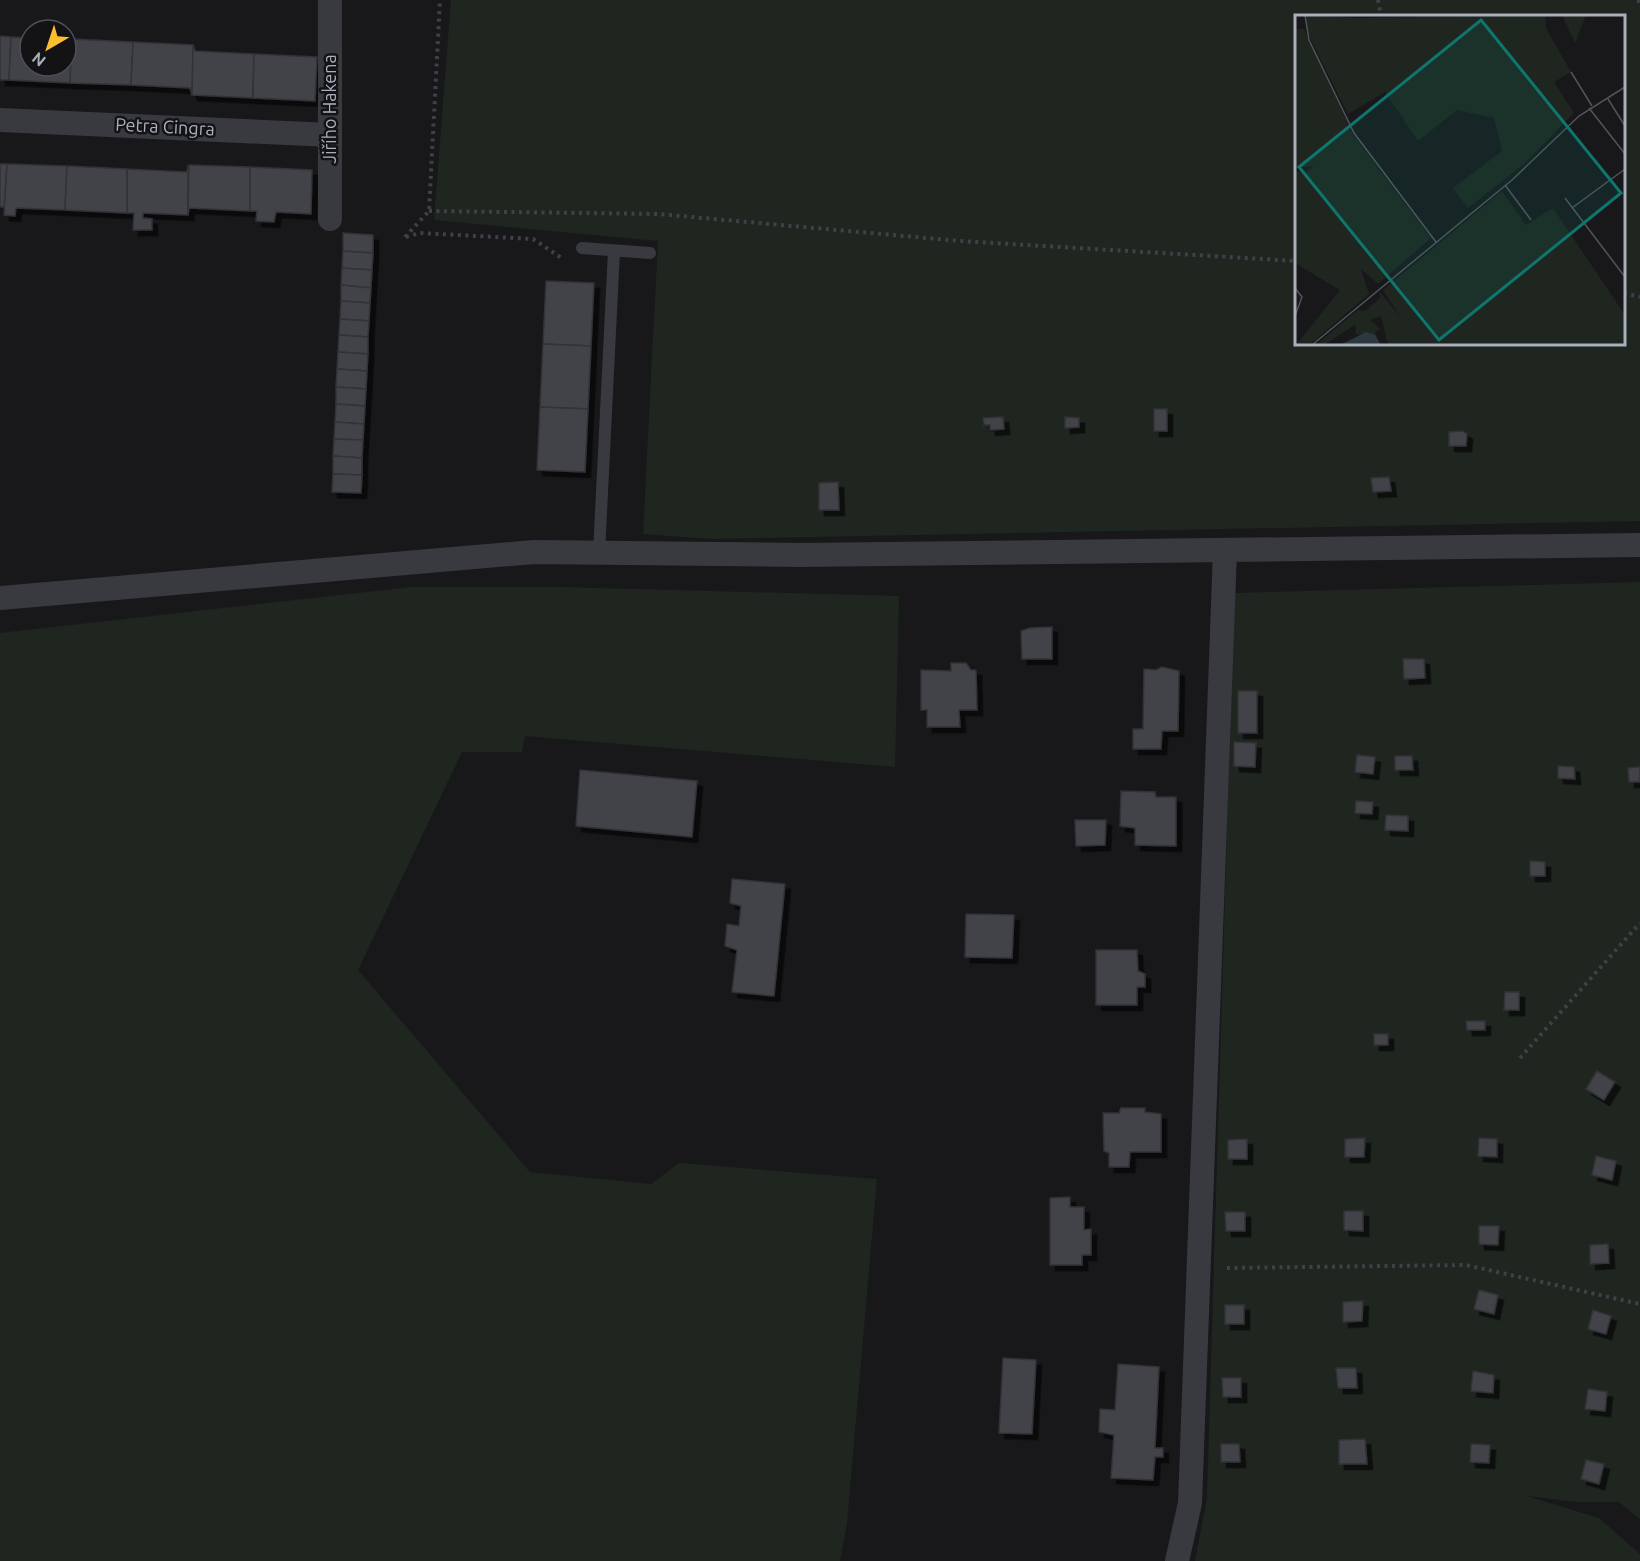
<svg xmlns="http://www.w3.org/2000/svg" width="1640" height="1561" viewBox="0 0 1640 1561" font-family="Ubuntu,sans-serif">
<style>
.green{fill:#1e261f;fill-rule:evenodd}
.building{fill:#424348;stroke:#323237;stroke-width:1.5;filter:url(#shadow)}
.lines{fill:none;stroke-linecap:round;stroke-linejoin:round}
.path{stroke:#3f4147;stroke-width:4;stroke-dasharray:3 4.5;stroke-linecap:butt}
.service{stroke:#393a40;stroke-width:12}
.minor{stroke:#393a40;stroke-width:24}
.labels{text-anchor:middle;stroke-width:5;stroke-linejoin:round;paint-order:stroke}
.street-label{font-size:18px;fill:#aaafbb;stroke:#131316}
.inset-road{fill:none;stroke:#52545b;stroke-width:1.5}
.view{fill:#0f766e;fill-opacity:0.15;stroke:#0f766e;stroke-width:3}
.inset-edge{fill:none;stroke:#aaafbb;stroke-width:3}
</style>
<defs>
<filter id="shadow"><feDropShadow dx="5.5" dy="5.5" stdDeviation="0" flood-color="#0009"/></filter>
</defs>
<rect width="100%" height="100%" fill="#18181b"/>
<g class="green">
<path d="M451,0H1640V521L710,539L643,534L658,241L434,220ZM1296,16H1624V344H1296Z"/>
<polygon points="1640,582 1640,1519 1619,1502 1576,1502 1527,1496 1599,1518 1640,1554 1640,1561 1195,1561 1207,1498 1234,593"/>
<polygon points="411,587 561,587 899,596 895,767 525,736 522,752 462,752 358,970 530,1172 651,1184 679,1163 877,1179 847,1523 840,1561 0,1561 0,633"/>
</g>
<g class="building">
<polygon points="0,36 11,37 9,80 0,80"/>
<polygon points="11,37 30,38 30,66 66,66 66,39 72,39 70,83 9,80"/>
<polygon points="72,39 133,42 131,85 70,83"/>
<polygon points="133,42 193,45 192,95 190,88 131,85"/>
<polygon points="193,45 195,51 254,54 253,98 192,95"/>
<polygon points="254,54 317,57 315,101 253,98"/>
<polygon points="0,164 7,164 4,207 0,207"/>
<polygon points="7,164 67,166 65,210 16,208 15,216 4,215"/>
<polygon points="188,165 188,215 143,213 143,218 152,219 152,230 133,230 134,213 127,213 127,169 187,172"/>
<polygon points="189,165 250,167 250,211 189,208 188,215"/>
<polygon points="67,166 127,169 127,213 65,210"/>
<polygon points="250,167 312,170 311,214 276,212 274,222 256,221 257,211 250,211"/>
<polygon points="343,233 373,235 373,253 343,251"/>
<polygon points="343,251 373,253 372,270 342,268"/>
<polygon points="342,268 372,270 371,288 341,285"/>
<polygon points="546,281 594,283 591,346 543,344"/>
<polygon points="341,285 371,288 370,303 341,301"/>
<polygon points="341,301 370,303 369,321 340,319"/>
<polygon points="340,319 369,321 368,337 339,335"/>
<polygon points="339,335 368,337 368,354 338,352"/>
<polygon points="543,344 591,346 588,409 540,407"/>
<polygon points="338,352 368,354 367,371 337,369"/>
<polygon points="337,369 367,371 366,389 336,387"/>
<polygon points="336,387 366,389 365,406 336,404"/>
<polygon points="336,404 365,406 364,424 335,422"/>
<polygon points="540,407 588,409 585,472 537,470"/>
<rect x="1154" y="409" width="13" height="22"/>
<polygon points="1003,417 1004,429 990,430 990,425 984,425 983,418"/>
<polygon points="1065,417 1079,418 1079,427 1065,428"/>
<polygon points="335,422 364,424 363,440 334,439"/>
<polygon points="1463,431 1467,434 1466,446 1449,446 1449,432"/>
<polygon points="334,439 363,440 362,458 333,456"/>
<polygon points="333,456 362,458 362,475 333,474"/>
<polygon points="333,474 362,475 361,493 332,492"/>
<polygon points="1389,477 1391,491 1373,492 1371,478"/>
<polygon points="838,482 839,510 819,510 819,483"/>
<polygon points="1052,627 1052,659 1022,659 1021,631 1030,628"/>
<polygon points="1403,659 1424,659 1425,678 1404,679"/>
<polygon points="951,663 966,663 971,670 976,670 977,710 959,710 960,727 927,727 927,710 921,710 921,670 951,671"/>
<polygon points="1162,667 1179,671 1178,731 1162,731 1161,749 1133,749 1133,729 1143,729 1144,669 1156,670"/>
<rect x="1238" y="691" width="19" height="42"/>
<polygon points="1234,742 1256,743 1255,767 1234,766"/>
<polygon points="1357,755 1375,757 1373,774 1355,772"/>
<polygon points="1395,756 1412,756 1413,770 1395,770"/>
<polygon points="1558,766 1574,767 1575,779 1558,778"/>
<polygon points="1640,767 1640,782 1629,782 1628,768"/>
<polygon points="580,770 697,781 692,837 576,826"/>
<polygon points="1121,791 1155,792 1156,797 1176,797 1176,846 1135,845 1135,828 1120,826"/>
<polygon points="1356,801 1373,802 1372,814 1355,813"/>
<polygon points="1386,815 1408,816 1408,831 1385,830"/>
<polygon points="1075,820 1106,820 1105,845 1076,846"/>
<polygon points="1530,861 1545,862 1545,876 1530,876"/>
<polygon points="732,879 785,884 774,996 732,992 737,950 725,946 727,924 739,926 741,906 730,903"/>
<polygon points="966,914 1014,915 1012,958 965,957"/>
<polygon points="1096,950 1137,950 1138,971 1145,974 1145,987 1137,987 1137,1005 1096,1005"/>
<polygon points="1505,992 1519,992 1519,1010 1504,1010"/>
<polygon points="1466,1021 1485,1021 1485,1030 1467,1030"/>
<rect x="1374" y="1034" width="14" height="11"/>
<polygon points="1597,1071 1615,1082 1604,1100 1586,1089"/>
<polygon points="1121,1108 1145,1108 1145,1112 1161,1114 1161,1152 1130,1152 1129,1167 1109,1167 1109,1153 1104,1151 1103,1113 1119,1113"/>
<polygon points="1365,1138 1364,1157 1345,1157 1345,1139"/>
<polygon points="1479,1138 1497,1139 1497,1157 1478,1156"/>
<polygon points="1247,1139 1247,1159 1228,1159 1228,1140"/>
<polygon points="1596,1156 1616,1161 1612,1180 1592,1175"/>
<polygon points="1070,1197 1070,1207 1084,1207 1084,1230 1091,1229 1091,1255 1082,1255 1082,1265 1050,1265 1050,1198"/>
<polygon points="1344,1211 1363,1211 1363,1231 1344,1230"/>
<polygon points="1225,1212 1245,1212 1245,1231 1226,1231"/>
<polygon points="1479,1226 1499,1226 1498,1245 1479,1244"/>
<polygon points="1608,1244 1609,1263 1590,1264 1590,1245"/>
<polygon points="1479,1290 1498,1295 1494,1314 1474,1309"/>
<polygon points="1363,1301 1362,1321 1343,1322 1343,1302"/>
<rect x="1225" y="1305" width="19" height="19"/>
<polygon points="1593,1310 1611,1316 1606,1334 1588,1329"/>
<polygon points="1003,1358 1036,1360 1032,1434 999,1433"/>
<polygon points="1118,1364 1159,1367 1155,1448 1163,1448 1163,1457 1155,1457 1153,1480 1111,1478 1114,1435 1099,1432 1100,1409 1115,1410"/>
<polygon points="1336,1368 1356,1368 1357,1388 1338,1388"/>
<polygon points="1473,1371 1494,1375 1493,1393 1471,1391"/>
<polygon points="1222,1378 1241,1378 1241,1397 1223,1397"/>
<polygon points="1588,1389 1607,1392 1605,1411 1585,1409"/>
<polygon points="1365,1439 1367,1464 1339,1464 1339,1440"/>
<polygon points="1221,1444 1239,1444 1240,1462 1221,1462"/>
<polygon points="1471,1444 1490,1445 1489,1463 1470,1462"/>
<polygon points="1586,1460 1604,1464 1599,1484 1581,1479"/>
</g>
<g class="lines">
<g class="path">
<polyline points="1378,0 1381,16"/>
<polyline points="1638,0 1640,4"/>
<polyline points="429,211 658,214 960,241 1296,261"/>
<polyline points="405,237 429,211 440,0"/>
<polyline points="406,237 420,233 533,239 563,259"/>
<polyline points="1624,293 1640,297"/>
<polyline points="1520,1058 1640,923"/>
<polyline points="1227,1268 1466,1265 1640,1304"/>
</g>
<g class="service">
<polyline points="582,248 650,253"/>
<polyline points="599,553 614,251"/>
</g>
<g class="minor">
<polyline points="0,120 330,135"/>
<polyline points="330,219 330,0"/>
<polyline points="0,598 534,552 799,555 1640,545"/>
<polyline points="1177,1561 1190,1503 1225,550"/>
</g>
</g>
<g class="labels">
<g class="street-label">
<text transform="translate(330 109) rotate(-90)" y="6">Jiřího Hakena</text>
<text transform="translate(165 127) rotate(3)" y="6">Petra Cingra</text>
</g>
</g>
<g transform="translate(1295 15)">
<rect width="330" height="330" fill="#18181b"/>
<path d="M11,0L63,3L250,0L251,13L276,57L259,67L279,98L228,150L173,193L158,173L207,136L199,103L162,95L123,126L90,77L53,99L13,19ZM267,0H291L280,28ZM0,14H9L58,120L136,223L83,269L66,254L74,279L14,330H1L45,275L0,248V157H11L19,151L0,153ZM207,176L231,210L258,193L330,300V330H93L86,301L75,305L85,314L80,317L86,330L82,322L61,319L60,310L29,330H21L63,295L70,296L85,283V277L106,303L88,275Z" fill="#1e261f"/>
<path d="M71,317L80,320L86,330H45Z" fill="#2d3740"/>
<path class="inset-road" d="M10,0L14,25L59,118L141,227M276,57L297,91M313,84L330,111M294,93L330,139M210,170L236,205M270,183L330,262M277,193L330,154M0,273L7,282L0,301M17,330L217,165L284,101L330,72"/>
<path class="view" d="M186,5L326,178L144,325L4,152Z"/>
<rect width="330" height="330" class="inset-edge"/>
</g>
<g transform="translate(48 48) rotate(219)"><circle r="28" fill="#131316" stroke="#4f5158" stroke-width="1.5"/>
<path d="M0-4.5L10 22L0 15L-10 22Z" fill="#fcbd2f"/>
<text y="-9" font-size="16" font-weight="bold" text-anchor="middle" fill="#aaafbb">N</text>
</g>
</svg>
